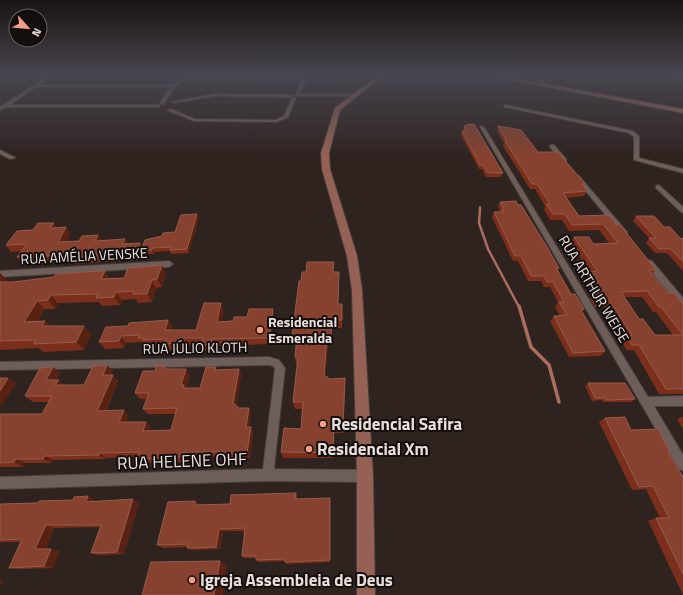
<svg xmlns="http://www.w3.org/2000/svg" width="683" height="595" viewBox="0 0 683 595" font-family="'Titillium Web',sans-serif">
<style>
.lines{fill:none;stroke-linecap:round;stroke-linejoin:round}
.stream-far2{stroke:#a96c5d;stroke-width:2}
.stream-far1{stroke:#a96c5d;stroke-width:2.5}
.stream{stroke:#a96c5d;stroke-width:3.5}
.street-casing{stroke:#493f3c;stroke-width:2}
.secondary-casing{stroke:#493f3c;stroke-width:2}
.street{fill:#6d5e5a;fill-rule:evenodd}
.secondary{fill:#946154;fill-rule:evenodd}
.wall{fill:#7b2f1a;fill-rule:evenodd}
.shaded-wall{fill:#582213}
.building{fill:#87422f;stroke:#965b4a;fill-rule:evenodd}
.poi-dot{fill:#f49e87;stroke:#130e0c;stroke-width:1.5}
.labels{text-anchor:middle;stroke-width:4;stroke-linejoin:round;paint-order:stroke}
.street-label{font-size:14px;fill:#e9e0de;stroke:#130e0c}
.poi-label{font-size:14px;font-weight:bold;fill:#e9e0de;stroke:#130e0c;text-anchor:start}
.near-poi-label{font-size:17px;font-weight:bold;fill:#e9e0de;stroke:#130e0c;text-anchor:start}
.near-street-label{font-size:17px;fill:#e9e0de;stroke:#130e0c}
</style>
<rect width="100%" height="100%" fill="#2f2320"/>
<g class="lines">
<polyline class="stream-far2" points="480,209 480,207"/>
<polyline class="stream-far1" points="480,208 479,223 488,249 519,307"/>
<polyline class="stream" points="519,306 531,347 549,365 559,402"/>
<g class="street-casing">
<g id="street">
<path d="M51,74H55L39,85H173L182,78L196,76L303,77L307,79L299,94H354L356,95L354,96H295L302,79L196,78C177,80 173,89 164,104H162L160,103L170,87H36L10,105H159V107H6L0,110V107Z"/>
<polygon points="544,74 548,74 541,85 539,85"/>
<polygon points="651,74 659,74 683,78 683,80"/>
<polygon points="214,94 291,95 293,96 291,97 214,96 174,103 172,102"/>
<polygon points="294,97 296,98 288,117 277,122 194,121 167,110 171,109 195,119 276,120 284,116 292,98"/>
<polygon points="506,105 633,131 639,136 639,158 683,169 683,173 634,160 634,137 629,133 504,107 504,106"/>
<polygon points="480,126 484,127 648,397 683,396 683,406 654,406 683,455 683,471 679,469 480,127"/>
<polygon points="550,145 554,145 566,159 566,161 562,161 550,147"/>
<polygon points="0,150 14,157 15,158 10,159 0,154"/>
<polygon points="577,175 579,176 627,232 627,236 623,236 575,178 574,177"/>
<polygon points="658,185 660,186 683,207 683,213 681,212 656,188 656,186"/>
<polygon points="649,260 652,261 683,298 683,307 680,306 646,265 645,263"/>
<polygon points="169,261 173,264 169,267 0,277 0,271"/>
<polygon points="269,357 279,360 285,368 274,469 365,470 369,472 371,476 369,480 365,482 268,481 0,489 0,477 263,469 275,369 273,366 269,365 0,370 0,362"/>
</g>
</g>
<g class="secondary-casing">
<g id="secondary">
<polygon points="379,74 385,74 340,110 329,153 330,169 357,256 362,290 373,476 375,595 357,595 357,476 352,290 347,256 322,169 321,153 335,108"/>
<polygon points="480,74 490,74 683,109 683,113"/>
</g>
</g>
<use href="#street" class="street"/>
<use href="#secondary" class="secondary"/>
</g>
<g class="wall">
<polygon points="0,74 9,74 4,76 0,76"/>
<polygon points="466,125 503,173 501,177 486,177 482,169 479,169 461,135 462,131 463,131 463,130 464,126 465,126"/>
<path d="M498,126L585,184L583,186L587,191L584,196L566,198L579,216L617,225L656,270L652,274L668,293L683,304V394H659L634,350H627L621,341L625,337L611,315L605,307H595L590,299L594,293H596L586,277L590,272L571,243L574,237L593,244H610L599,230L569,231L562,220H550L544,209L545,206L535,189H530L503,146L504,143L497,131ZM624,297H642L653,312H656L673,335H655L639,319Z"/>
<polygon points="500,202 559,268 558,270 571,294 584,309 582,312 605,351 601,356 569,357 550,321 554,316 560,316 555,307 558,302 550,287 544,287 541,281 528,281 518,261 513,261 492,217 494,212 500,212 498,207"/>
<polygon points="636,216 664,227 681,239 683,238 683,271 667,253 655,253 646,243 649,238 633,221"/>
<polygon points="199,218 189,253 171,254 170,251 154,252 154,254 144,254 142,252 139,260 74,264 72,262 23,264 17,257 22,251 11,252 6,245 33,230 66,227 70,234 66,242 79,241 98,235 101,240 127,243 143,247 175,232"/>
<polygon points="334,272 338,304 342,304 342,328 332,328 331,344 328,344 325,376 330,379 345,378 343,433 334,433 333,458 283,458 281,452 301,429 302,409 295,409 293,402 297,364 296,364 295,357 296,344 294,344 292,336 301,281"/>
<polygon points="0,273 8,282 110,279 124,278 166,273 162,287 156,288 152,302 138,303 136,299 122,300 120,305 102,306 99,302 58,303 55,309 44,309 38,321 45,321 50,326 91,334 84,350 43,352 39,348 0,350"/>
<polygon points="273,309 274,316 270,344 215,346 214,351 204,351 201,344 186,345 184,350 168,350 166,346 148,347 146,345 143,345 141,342 126,343 124,348 105,349 99,342 128,326 168,320 172,326 171,330 196,330 224,310 221,321 233,321"/>
<polygon points="53,367 60,373 56,380 65,385 84,385 113,371 111,375 118,381 106,411 129,416 126,422 151,427 150,430 171,430 175,414 148,414 143,409 147,399 140,399 135,393 155,371 167,369 190,375 186,388 200,388 217,370 239,369 241,375 236,406 239,408 251,413 249,427 251,427 253,432 250,458 228,458 226,456 195,457 186,458 185,462 143,463 137,459 138,457 106,458 106,459 53,460 51,463 25,463 23,467 0,467 0,414 42,414 49,402 33,402 25,396"/>
<polygon points="588,383 635,399 631,402 603,402 602,400 592,401 585,386"/>
<polygon points="682,417 683,417 683,429 677,419"/>
<polygon points="605,418 631,430 670,452 669,453 683,477 683,595 648,521 656,518 660,518 646,489 632,490 599,422"/>
<polygon points="296,493 297,497 297,499 330,501 330,562 287,564 285,562 285,561 259,562 256,560 256,558 245,558 242,556 245,531 223,531 220,549 192,550 187,548 187,547 163,548 157,545 195,501 199,505 230,504"/>
<polygon points="95,500 94,501 139,503 124,554 99,555 91,553 100,527 54,528 46,549 60,551 53,568 19,569 9,568 21,542 0,542 0,504"/>
</g>
<g class="shaded-wall">
<polygon points="3,74 9,74 4,76"/>
<polygon points="197,214 199,218 189,253 187,249"/>
<polygon points="54,223 58,229 50,228"/>
<polygon points="66,227 70,234 63,249 58,242"/>
<polygon points="98,235 102,241 95,241"/>
<polygon points="125,239 128,245 122,244"/>
<polygon points="140,243 144,249 141,250 142,252 139,260 136,253"/>
<polygon points="152,248 154,252 154,254 152,250"/>
<polygon points="162,265 166,273 162,287 157,279"/>
<polygon points="105,271 111,280 101,279"/>
<polygon points="0,273 8,282 0,289"/>
<polygon points="152,280 156,288 152,302 147,294"/>
<polygon points="116,292 122,300 120,305 114,297"/>
<polygon points="51,295 58,303 55,309 48,300"/>
<polygon points="37,301 44,309 33,329 24,322"/>
<polygon points="221,303 224,310 220,328 217,322"/>
<polygon points="273,309 274,316 270,344 269,338"/>
<polygon points="168,320 172,326 169,337 165,330"/>
<polygon points="45,321 53,329 42,326"/>
<polygon points="84,326 91,334 84,350 76,342"/>
<polygon points="121,336 126,343 124,348 119,341"/>
<polygon points="327,336 328,344 324,382 324,375"/>
<polygon points="182,338 186,345 184,350 180,343"/>
<polygon points="212,339 215,346 214,351 211,345"/>
<polygon points="107,365 113,371 108,381 103,375"/>
<polygon points="53,367 60,373 53,385 46,380"/>
<polygon points="186,369 190,375 186,388 187,393 181,385"/>
<polygon points="239,369 241,375 236,409 233,403"/>
<polygon points="113,375 118,381 103,416 97,411"/>
<polygon points="8,378 16,383 2,406 0,404 0,391"/>
<polygon points="59,380 65,385 55,385"/>
<polygon points="249,408 251,413 248,432 246,427"/>
<polygon points="124,410 129,416 124,427 119,422"/>
<polygon points="146,422 151,427 149,435 143,431"/>
<polygon points="251,427 253,432 250,458 247,453"/>
<polygon points="100,453 106,458 106,459 99,455"/>
<polygon points="181,453 186,458 185,462 180,457"/>
<polygon points="45,456 53,460 51,463 43,459"/>
<polygon points="16,459 25,463 23,467 14,462"/>
<polygon points="88,496 95,500 93,505 86,502"/>
<polygon points="133,499 139,503 124,554 117,552"/>
<polygon points="195,501 199,505 195,505"/>
<polygon points="46,525 54,528 45,552 35,549"/>
<polygon points="219,529 223,531 220,549 216,547"/>
<polygon points="51,549 60,551 53,568 44,566"/>
<polygon points="220,561 227,565 223,595 214,595"/>
<polygon points="0,579 3,579 0,587"/>
</g>
<g class="building">
<polygon points="474,124 503,173 488,173 483,165 480,165 462,131 466,131 464,126 466,126 466,125"/>
<path d="M498,126L521,130L538,152H558L585,184H582L587,191L563,193L579,216L608,215L617,225H620L656,270H649L652,274L668,293H674L683,304V389H666L639,345H632L626,336L632,335L616,310L609,301L599,302L594,293H604L590,272L597,271L574,237H589L593,244L618,243L603,224L572,225L565,214H553L546,204H550L537,184H532L505,141H507ZM647,291L659,307H661L683,335H655L643,319H639L621,292Z"/>
<polygon points="516,201 518,205 521,205 547,247 559,268 556,268 571,294 575,294 584,309 581,310 605,351 573,353 554,316 567,315 559,302 564,302 553,282 547,282 544,276 531,276 521,256 515,256 494,212 503,212 502,210 504,210 500,202"/>
<polygon points="197,214 187,249 170,250 171,247 152,248 152,250 141,250 145,240 162,236 163,233 175,232 181,215"/>
<polygon points="636,216 654,216 664,227 670,227 681,239 683,238 683,262 671,249 659,249 649,238 656,238"/>
<polygon points="38,223 54,223 50,228 66,227 58,242 79,241 82,236 98,235 95,241 125,239 122,244 140,243 136,253 69,258 71,255 17,257 27,244 6,245 17,231 33,230"/>
<polygon points="307,262 334,262 333,272 339,272 338,304 342,304 342,320 332,320 331,336 327,336 324,375 330,379 345,378 343,427 334,427 333,453 281,452 284,428 301,429 303,402 293,402 298,357 295,357 297,336 292,336 299,281 301,281 302,272 306,272"/>
<polygon points="162,265 157,279 152,280 147,294 133,294 134,291 116,292 114,297 96,298 98,294 51,295 48,300 37,301 24,322 45,321 42,326 84,326 76,342 34,344 36,340 0,341 0,282 13,282 54,277 56,274 99,271 105,271 101,279 124,278 128,268"/>
<polygon points="204,303 221,303 217,322 233,321 234,317 247,317 249,309 273,309 269,338 212,339 211,345 201,345 203,338 182,338 180,343 164,344 166,339 143,340 144,338 138,338 139,335 121,336 119,341 99,342 106,327 128,326 129,323 168,320 165,330 196,330"/>
<polygon points="107,365 103,375 113,375 97,411 124,410 119,422 146,422 143,431 171,430 177,408 143,409 149,393 135,393 143,371 155,371 156,366 165,366 164,369 186,369 181,385 184,385 183,388 200,388 206,367 216,367 215,370 239,369 233,403 239,408 249,408 246,427 251,427 247,453 225,454 225,452 191,452 181,453 180,457 137,459 139,452 100,453 99,455 45,456 43,459 16,459 14,462 0,463 0,414 42,414 52,396 25,396 40,368 53,367 46,380 59,380 55,385 84,385 93,366"/>
<polygon points="0,378 8,378 0,391"/>
<polygon points="588,383 625,383 635,399 607,400 605,398 595,398"/>
<polygon points="625,417 631,430 658,429 670,452 668,452 683,477 683,574 656,518 669,518 653,486 639,487 605,418"/>
<polygon points="296,493 295,499 330,498 330,560 285,562 285,559 256,560 256,556 242,556 245,528 219,529 216,547 187,548 188,544 157,545 168,502 195,501 195,505 230,504 231,495"/>
<polygon points="88,496 86,502 133,499 117,552 91,553 101,525 46,525 35,549 51,549 44,566 9,568 22,539 0,540 0,504 38,503 39,501 73,500 74,497"/>
<polygon points="220,561 214,595 142,595 151,562"/>
</g>
<linearGradient id="sky" x2="0" y2="1"><stop stop-color="#1a1312"/><stop offset="0.47" stop-color="#47454e"/><stop offset="1" stop-color="#47454e" stop-opacity="0"/></linearGradient>
<rect width="683" height="157" fill="url(#sky)"/>
<g class="poi-dot">
<circle cx="260" cy="330" r="4"/>
<circle cx="323" cy="424" r="4"/>
<circle cx="309" cy="449" r="4"/>
<circle cx="192" cy="580" r="4"/>
</g>
<g class="labels">
<g class="street-label">
<text transform="translate(84 256) rotate(-3)" y="5">RUA AMÉLIA VENSKE</text>
<text transform="translate(594 289) rotate(59)" y="5">RUA ARTHUR WEISE</text>
<text transform="translate(195 348) rotate(-1)" y="5">RUA JÚLIO KLOTH</text>
</g>
<g class="poi-label">
<text x="268" y="327">Residencial<tspan x="268" dy="16">Esmeralda</tspan></text>
</g>
<g class="near-poi-label">
<text x="331" y="430">Residencial Safira</text>
<text x="317" y="455">Residencial Xm</text>
<text x="200" y="586">Igreja Assembleia de Deus</text>
</g>
<g class="near-street-label">
<text transform="translate(182 461) rotate(-2)" y="6">RUA HELENE OHF</text>
</g>
</g>
<g transform="translate(28 28) rotate(117)"><circle r="19" fill="#130e0c" stroke="#696260"/>
<path d="M0-3L7 15L0 10L-7 15Z" fill="#f49e87"/>
<text y="-6" font-size="11" font-weight="bold" text-anchor="middle" fill="#e9e0de">N</text>
</g>
</svg>
